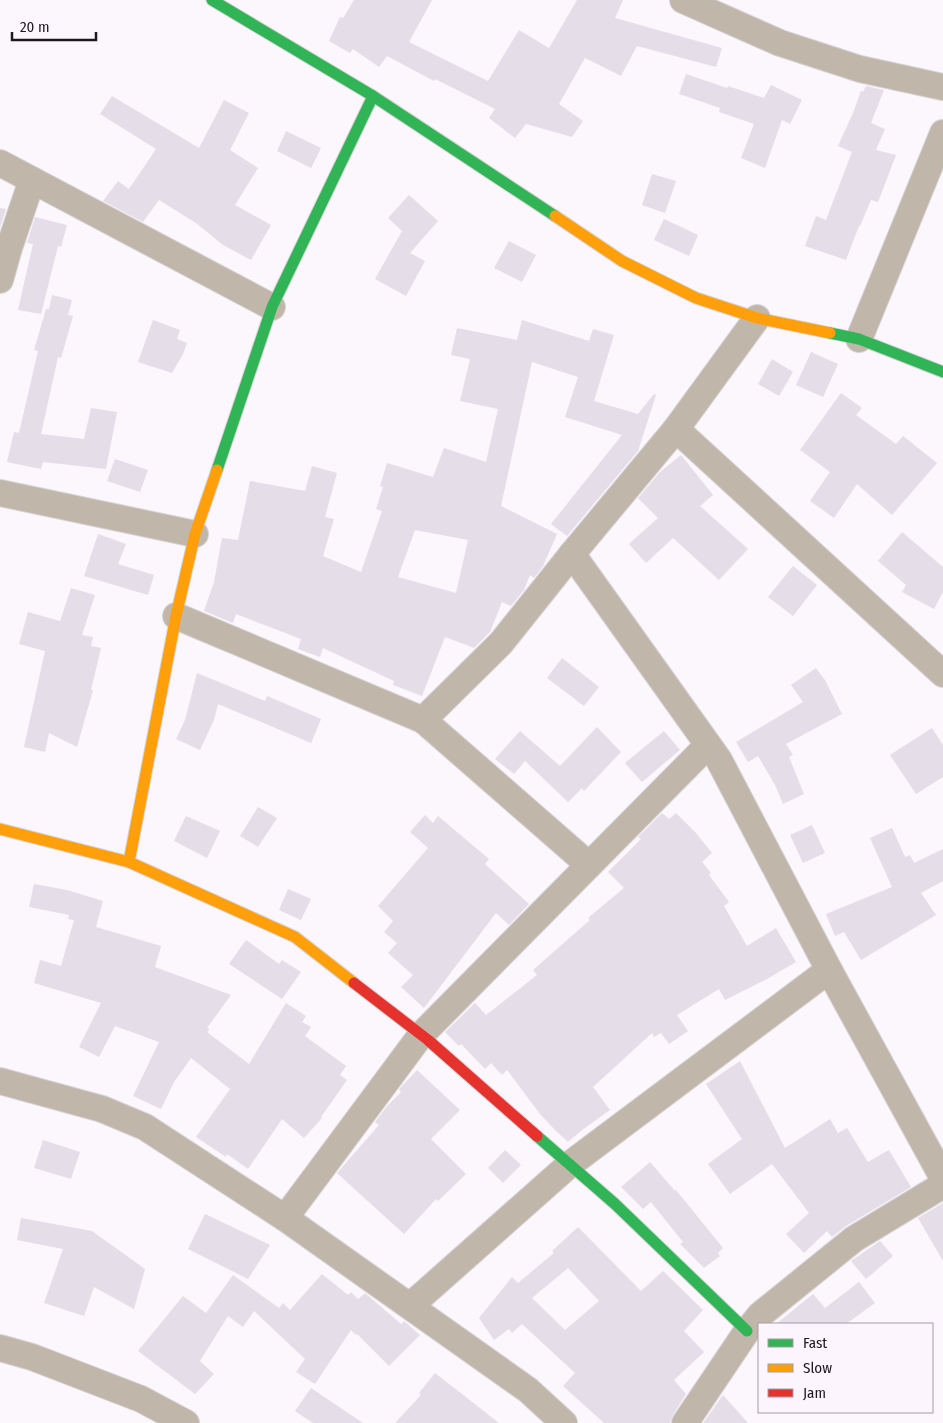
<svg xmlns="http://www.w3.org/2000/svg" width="943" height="1423" viewBox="0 0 943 1423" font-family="'Fira Sans Condensed',sans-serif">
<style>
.building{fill:#e5dde7;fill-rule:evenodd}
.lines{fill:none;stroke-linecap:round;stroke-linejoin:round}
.street-casing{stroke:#d6d4d7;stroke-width:28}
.fast-casing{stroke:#d6d4d7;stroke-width:13}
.slow-casing{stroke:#d6d4d7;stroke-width:13}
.jam-casing{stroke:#d6d4d7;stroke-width:13}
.street{stroke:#c0b6aa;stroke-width:26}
.fast{stroke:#30b455;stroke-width:11}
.slow{stroke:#ff9f0a;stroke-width:11}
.jam{stroke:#e5322d;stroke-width:11}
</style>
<rect width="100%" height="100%" fill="#fbf7fc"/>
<g class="building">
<polygon points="354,0 432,0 409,42 488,81 519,30 549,48 577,0 623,0 615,18 722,48 716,67 637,46 621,76 585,58 559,104 583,121 572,137 526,124 515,138 489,118 495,109 435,79 434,81 387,56 379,67 353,49 350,53 329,41 340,17 343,18"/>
<polygon points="686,74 727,88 728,86 764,98 771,85 802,100 790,124 782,120 765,168 741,158 754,124 719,112 720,108 679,94"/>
<polygon points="866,86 884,90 871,123 885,129 876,150 896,155 878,202 871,200 860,226 859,226 846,260 805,246 816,216 826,220 852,152 838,146 853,113 861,91 863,92"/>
<polygon points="112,96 199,148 224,100 249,113 230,150 258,168 235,205 271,225 251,260 223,245 196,223 159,200 143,222 103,201 118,181 129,189 156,149 100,114"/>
<polygon points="286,131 321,148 311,168 277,151"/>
<polygon points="652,174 676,181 665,213 642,205"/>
<polygon points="409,195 438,221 410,253 425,261 406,296 375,279 402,231 388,218"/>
<polygon points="0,208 6,209 0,228"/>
<polygon points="35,217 67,225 61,247 58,246 41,314 18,310 33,244 27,243"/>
<polygon points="664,219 698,235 689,256 654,240"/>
<polygon points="509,241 536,255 522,282 494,268"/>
<polygon points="52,295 72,300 68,315 73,316 61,358 58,357 41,434 84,439 91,408 117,412 106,469 43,462 41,469 7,462 14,432 19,433 38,351 34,350 46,309 49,309"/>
<polygon points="153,320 180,330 177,339 187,343 183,354 172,373 138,362"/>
<path d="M522,320L589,341L593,329L614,335L594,401L638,414L654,394L656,395L638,451L567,536L551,524L622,435L565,417L578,377L532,362L501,506L557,534L543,566L534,578L530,575L524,590L511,606L502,602L490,632L474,648L445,637L422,696L393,685L394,681L323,648L320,657L298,649L301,639L236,614L233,623L204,611L214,582L222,538L238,540L250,481L305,491L312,466L337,473L325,517L334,519L323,556L361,572L382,511L376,509L383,487L380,486L387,463L433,477L444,448L486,462L498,409L460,401L470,359L451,355L457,328L517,340ZM415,530L468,540L456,593L398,577Z"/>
<polygon points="811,352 838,364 823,397 796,385"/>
<polygon points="772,359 793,372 779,396 758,384"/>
<polygon points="841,393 862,408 856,415 896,444 903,436 937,463 892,515 857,484 834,518 810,501 830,472 800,450"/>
<polygon points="681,455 713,495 700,506 748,549 719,580 673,538 646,563 629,544 658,518 638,498 660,472"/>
<polygon points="115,459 148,470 140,492 107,481"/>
<polygon points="902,532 943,567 943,592 934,609 902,592 906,585 878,561"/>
<polygon points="98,534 126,544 118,564 154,575 148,595 84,576"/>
<polygon points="793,566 817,585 793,616 768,597"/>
<polygon points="71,588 95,595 82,635 93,637 91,646 101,648 91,690 93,690 77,747 49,733 45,752 24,747 45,651 19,644 28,612 60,621"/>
<polygon points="562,658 599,687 584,706 547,678"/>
<polygon points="816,668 825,680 842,714 786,744 793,755 789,757 804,794 783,804 775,785 758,756 748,762 736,742 803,702 791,685"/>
<polygon points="197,673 265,701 267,696 321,719 311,743 218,704 214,720 200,750 176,739 185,720"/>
<polygon points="597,727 621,752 584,791 582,788 568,802 525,761 514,774 495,759 520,731 560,766"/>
<polygon points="932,728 943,745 943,777 916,794 890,755"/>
<polygon points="664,731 680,750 642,782 625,763"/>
<polygon points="258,807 277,818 258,847 240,836"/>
<polygon points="662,813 669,819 676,813 696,833 712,853 702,862 711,873 709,875 729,902 724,906 747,946 776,928 796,962 767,979 725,1000 719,989 677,1015 688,1031 669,1044 661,1033 654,1037 652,1033 593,1087 610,1110 582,1130 568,1142 555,1130 540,1114 507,1070 502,1075 491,1063 485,1069 461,1044 459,1046 445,1032 475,1003 486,1015 537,975 533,970 590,920 588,918 624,888 608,872 641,839 638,837"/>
<polygon points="425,815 433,823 438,816 489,859 485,864 529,904 509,925 496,913 424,1008 401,987 413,975 388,953 397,943 384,932 393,921 378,906 428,848 410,832"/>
<polygon points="186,816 220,831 207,858 174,841"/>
<polygon points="812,825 825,853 803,863 790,835"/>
<polygon points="892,828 905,857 910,855 914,863 943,849 943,881 921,893 936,915 861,960 844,932 835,936 826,914 892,887 870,838"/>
<polygon points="34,884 67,890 103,901 96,927 161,946 155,967 231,995 207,1028 210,1029 207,1032 249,1064 286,1003 306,1016 302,1022 311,1027 305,1036 346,1066 340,1075 347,1080 321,1117 322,1118 304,1138 282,1119 248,1169 227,1154 226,1157 196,1137 230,1089 191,1058 174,1082 161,1109 133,1096 159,1042 115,1026 99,1057 79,1047 101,1003 34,983 40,960 61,966 74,920 68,919 69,915 29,907"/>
<polygon points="288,889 311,899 301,920 279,910"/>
<polygon points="246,940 279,964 282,960 301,972 282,999 229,964"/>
<polygon points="740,1061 785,1148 830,1119 838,1133 847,1128 868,1162 889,1150 911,1187 846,1226 832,1237 827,1231 804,1253 786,1234 809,1213 772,1164 730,1194 708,1164 742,1139 706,1084"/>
<polygon points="417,1070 460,1110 431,1139 466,1174 438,1201 436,1199 404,1234 337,1173 379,1125 375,1122 388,1105 401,1092 399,1090 400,1088"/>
<polygon points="43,1140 80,1152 71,1179 34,1168"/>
<polygon points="505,1150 521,1165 503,1183 488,1168"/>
<polygon points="650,1162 675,1191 676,1190 723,1248 718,1253 720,1256 704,1268 680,1244 683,1242 651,1202 643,1209 621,1187"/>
<polygon points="943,1203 943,1261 918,1218"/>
<polygon points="205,1214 270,1245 248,1279 188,1249"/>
<polygon points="21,1218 92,1231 145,1269 134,1309 94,1287 84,1316 44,1303 63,1249 17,1240"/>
<path d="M578,1227L641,1291L663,1271L703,1310L684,1331L704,1352L674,1380L686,1394L673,1415L670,1423H604L563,1386L575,1373L522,1324L512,1333L509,1329L494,1340L479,1318L512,1277L518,1283L554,1253L552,1251ZM568,1268L599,1301L565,1330L532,1298Z"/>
<polygon points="880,1241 893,1256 866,1279 851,1261"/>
<polygon points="322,1274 348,1295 351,1292 358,1299 365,1293 401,1324 404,1321 420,1335 389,1366 357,1334 356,1335 351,1330 315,1384 296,1372 305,1359 254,1311 243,1327 228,1316 200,1361 214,1374 195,1394 138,1351 183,1296 206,1313 233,1275 279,1308 283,1303 290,1310"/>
<polygon points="859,1282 875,1303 846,1324 776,1324 813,1294 825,1308"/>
<polygon points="435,1373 499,1423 395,1423 421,1395 419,1393"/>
<polygon points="311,1388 363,1423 313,1423 295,1411"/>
<polygon points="723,1395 748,1423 703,1423"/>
</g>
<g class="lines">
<g class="street-casing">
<g id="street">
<polyline points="683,0 780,43 860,69 943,87"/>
<polyline points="0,163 272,307"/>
<polyline points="0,280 9,248 32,180"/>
<polyline points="859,339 943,133"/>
<polyline points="676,429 943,674"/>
<polyline points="0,493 195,534"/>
<polyline points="572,554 719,760 829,970 943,1178"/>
<polyline points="176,616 423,720 589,865"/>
<polyline points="423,720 501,643 572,554 676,429 757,318"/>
<polyline points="0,1081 102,1109 145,1127 285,1218 528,1390 564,1423"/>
<polyline points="285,1218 421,1035 708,745"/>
<polyline points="410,1306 569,1165 829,970"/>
<polyline points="0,1348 32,1357 141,1399 186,1423"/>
<polyline points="685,1423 747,1331 760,1315 854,1239 943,1185"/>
</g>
</g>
<g class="fast-casing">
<g id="fast">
<polyline points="212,0 373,96 555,216"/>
<polyline points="830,333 859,339 943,372"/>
<polyline points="217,470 272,307 373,96"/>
<polyline points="537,1136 615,1204 747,1331"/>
</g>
</g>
<g class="slow-casing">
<g id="slow">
<polyline points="555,216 622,261 696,298 757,318 830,333"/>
<polyline points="0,829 129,862 295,937 354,983"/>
<polyline points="129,862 176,616 195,534 217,470"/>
</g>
</g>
<g class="jam-casing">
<polyline id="jam" points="354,983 428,1040 537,1136"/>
</g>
<use href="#street" class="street"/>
<use href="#fast" class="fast"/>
<use href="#slow" class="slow"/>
<use href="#jam" class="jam"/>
</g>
<rect x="758" y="1323" width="175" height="90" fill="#fcf5fe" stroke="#a29da4"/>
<rect x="768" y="1339" width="25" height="8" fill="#30b455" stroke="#a29da4"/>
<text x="803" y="1348" font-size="15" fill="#1c181d">Fast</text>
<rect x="768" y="1364" width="25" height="8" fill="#ff9f0a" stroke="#a29da4"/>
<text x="803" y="1373" font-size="15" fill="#1c181d">Slow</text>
<rect x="768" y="1389" width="25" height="8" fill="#e5322d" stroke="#a29da4"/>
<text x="803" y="1398" font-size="15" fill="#1c181d">Jam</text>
<path d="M12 32v8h84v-8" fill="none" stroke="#1c181d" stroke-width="2.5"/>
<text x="20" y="32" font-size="15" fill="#1c181d" stroke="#fcf5fe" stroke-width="4" paint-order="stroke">20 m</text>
</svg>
